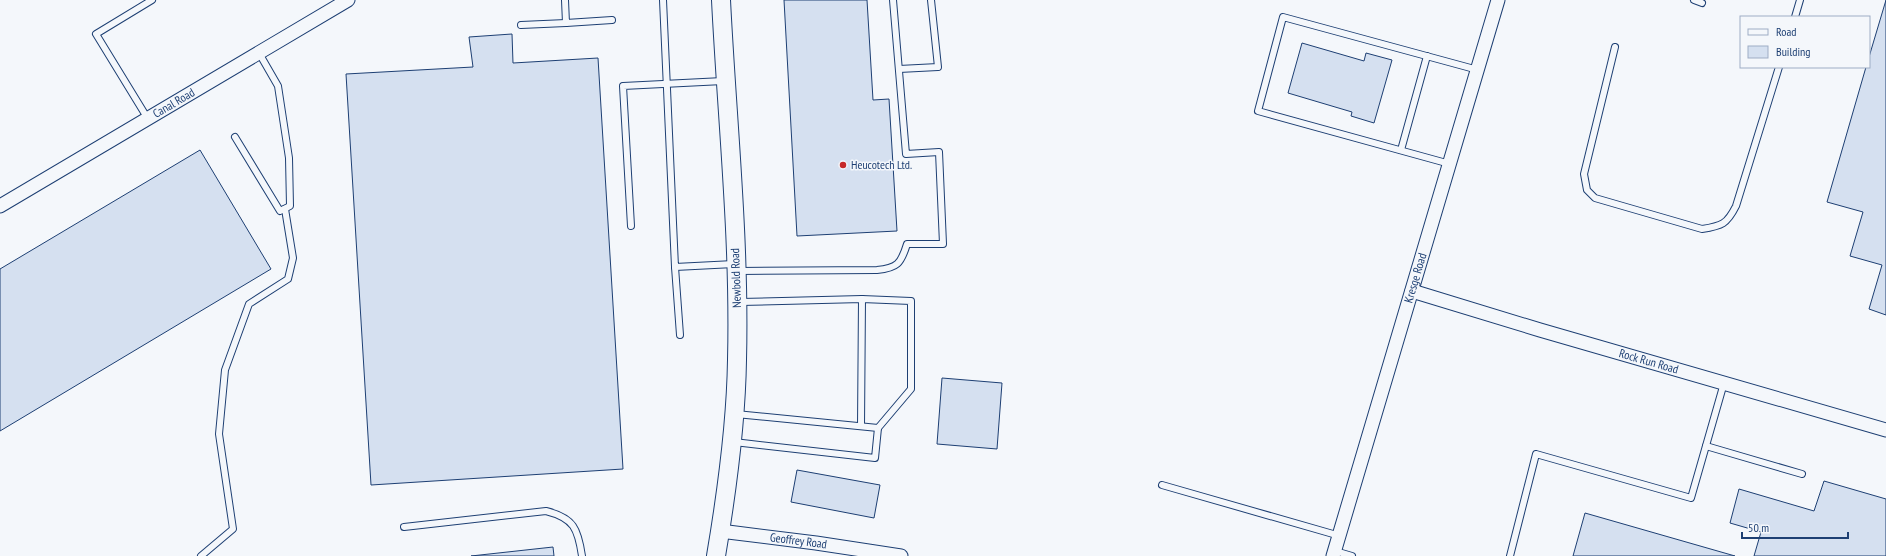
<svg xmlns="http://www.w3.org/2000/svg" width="1886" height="556" viewBox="0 0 1886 556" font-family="'PT Sans Narrow',sans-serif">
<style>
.building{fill:#d5e0f0;stroke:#1d3f73}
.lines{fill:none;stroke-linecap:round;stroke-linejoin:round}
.lane-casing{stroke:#1d3f73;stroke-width:8}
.street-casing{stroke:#1d3f73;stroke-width:15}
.secondary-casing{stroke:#1d3f73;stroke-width:20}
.lane{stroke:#f4f7fb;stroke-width:6}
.street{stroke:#f4f7fb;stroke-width:13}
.secondary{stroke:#f4f7fb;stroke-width:18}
.poi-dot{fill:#c62828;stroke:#f4f7fb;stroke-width:1.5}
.labels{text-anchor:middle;stroke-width:3;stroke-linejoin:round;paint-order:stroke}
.street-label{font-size:12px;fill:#1d3f73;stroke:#f4f7fb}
.poi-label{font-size:12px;fill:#1d3f73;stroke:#f4f7fb;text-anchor:start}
</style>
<rect width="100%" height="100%" fill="#f4f7fb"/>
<g class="building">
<polygon points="784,0 867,0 873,100 889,99 897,231 797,236"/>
<polygon points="1886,0 1886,315 1869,309 1882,265 1850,256 1863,212 1827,202 1866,67 1869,67 1869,57"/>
<polygon points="512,34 513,63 598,58 623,469 371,485 346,74 473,67 469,37"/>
<polygon points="1302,43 1364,61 1366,53 1392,60 1374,123 1351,116 1352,112 1288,93"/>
<polygon points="200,150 271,269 0,431 0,269"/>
<polygon points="942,378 1002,383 997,449 937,444"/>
<polygon points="797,470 880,485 874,518 791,502"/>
<polygon points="1824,481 1886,499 1886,556 1754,556 1761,532 1730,523 1739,489 1814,511"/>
<polygon points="1585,513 1735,556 1573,556"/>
<polygon points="553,547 554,556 471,556"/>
</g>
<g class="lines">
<g class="lane-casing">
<g id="lane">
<polyline points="565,0 566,23 612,20"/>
<polyline points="663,0 675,267 734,264"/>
<polyline points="1694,0 1702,3"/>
<polyline points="1795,17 1800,0"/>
<polyline points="521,25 566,23"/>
<path d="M1615,47L1584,174L1587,190L1595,198L1702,229C1722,226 1727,224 1736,206L1779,67"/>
<polyline points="899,69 938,67 931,0"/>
<polyline points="148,119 96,34 152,0"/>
<polyline points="235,137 280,211 290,206 289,158 278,86 259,53"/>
<polyline points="1401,150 1427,56"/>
<polyline points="1450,164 1258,111 1283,17 1478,70"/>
<polyline points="631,226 623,86 723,81"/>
<polyline points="675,267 680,335"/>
<path d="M739,271L877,270C897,268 901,264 907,244H943L939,152L906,154L893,0"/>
<polyline points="736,414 878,428"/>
<polyline points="861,426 862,299"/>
<polyline points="734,442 875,458 878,428 911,389 911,301 862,299 740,302"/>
<polyline points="1706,446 1802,474"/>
<polyline points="1162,485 1340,536"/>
<path d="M404,527L546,511C574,518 578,529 582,556"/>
<polyline points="1335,551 1352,556"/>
<polyline points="201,556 233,529 219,434 225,370 249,304 288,279 293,258 285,209"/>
<polyline points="1510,556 1536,454 1691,498 1724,383"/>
</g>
</g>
<g class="street-casing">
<g id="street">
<path id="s1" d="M0,206L348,0"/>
<path id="s2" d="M1412,291L1540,330L1886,430"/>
<path id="s3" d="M720,531L816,543L901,556"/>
<path id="s4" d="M1333,556L1498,0"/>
</g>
</g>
<g class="secondary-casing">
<path id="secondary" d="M716,556C727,491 736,426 737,360C740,240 727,120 721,0"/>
</g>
<use href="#lane" class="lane"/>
<use href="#street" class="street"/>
<use href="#secondary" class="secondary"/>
</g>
<circle class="poi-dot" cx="843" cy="165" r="4"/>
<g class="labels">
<g class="street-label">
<text dy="4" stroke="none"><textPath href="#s1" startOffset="202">Canal Road</textPath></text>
<text transform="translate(736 278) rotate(-92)" y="4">Newbold Road</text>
<text dy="4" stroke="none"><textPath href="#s4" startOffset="290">Kresge Road</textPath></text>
<text dy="4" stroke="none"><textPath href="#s2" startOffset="247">Rock Run Road</textPath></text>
<text dy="4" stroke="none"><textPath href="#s3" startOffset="79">Geoffrey Road</textPath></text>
</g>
<g class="poi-label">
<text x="851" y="169">Heucotech Ltd.</text>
</g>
</g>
<rect x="1740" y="16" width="130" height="52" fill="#f4f7fb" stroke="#9eadc5"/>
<rect x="1748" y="29" width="20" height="6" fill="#f4f7fb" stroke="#9eadc5"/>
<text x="1776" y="36" font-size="12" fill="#1d3f73">Road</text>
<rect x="1748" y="46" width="20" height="12" fill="#d5e0f0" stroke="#9eadc5"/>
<text x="1776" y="56" font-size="12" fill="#1d3f73">Building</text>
<path d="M1742 532v6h106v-6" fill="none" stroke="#1d3f73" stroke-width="2"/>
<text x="1748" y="532" font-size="12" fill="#1d3f73" stroke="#f4f7fb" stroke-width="3" paint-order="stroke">50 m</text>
</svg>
